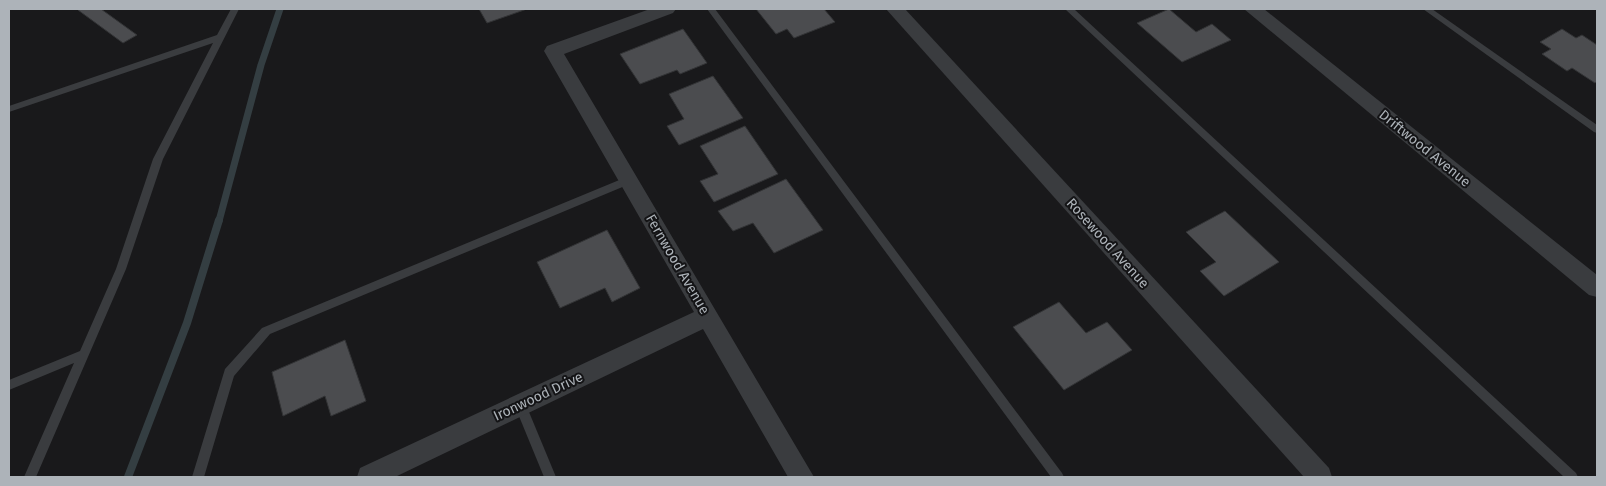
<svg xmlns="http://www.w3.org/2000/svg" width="1606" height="486" viewBox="0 0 1606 486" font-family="'Fira Sans',sans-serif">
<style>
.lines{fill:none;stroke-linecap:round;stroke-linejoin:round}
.stream-far1{stroke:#343e42;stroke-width:7}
.stream{stroke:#343e42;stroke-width:8}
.building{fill:#4b4c4f;stroke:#333436}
.lane{fill:#3a3c3f;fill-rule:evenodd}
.street{fill:#3a3c3f;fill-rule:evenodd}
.labels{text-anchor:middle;stroke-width:4;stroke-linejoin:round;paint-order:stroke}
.street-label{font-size:14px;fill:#adb3b9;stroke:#141416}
</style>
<rect width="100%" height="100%" fill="#19191b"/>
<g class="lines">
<polyline class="stream-far1" points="219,221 261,65 280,9"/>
<polyline class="stream" points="128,477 187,323 219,220"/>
</g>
<g class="building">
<polygon points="80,9 101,9 137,35 123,43 78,10"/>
<polygon points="479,9 527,9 487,23"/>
<polygon points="756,9 824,9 835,22 794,38 787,29 776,34"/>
<polygon points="1169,9 1196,32 1212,24 1231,40 1182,62 1137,23"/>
<polygon points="683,29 707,63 680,74 677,70 640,84 620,54"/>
<polygon points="1562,29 1576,38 1582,35 1597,45 1597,81 1595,83 1572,68 1567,71 1542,54 1551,49 1540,42"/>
<polygon points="713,76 743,118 679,145 667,126 684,119 669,94"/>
<polygon points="745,126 778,174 714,202 700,181 718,174 700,146"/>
<polygon points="786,179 823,230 774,253 753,223 733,231 718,211"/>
<polygon points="1225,211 1279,262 1224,296 1200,271 1216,262 1186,232"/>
<polygon points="607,230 640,288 612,302 605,288 560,308 537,262"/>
<polygon points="1059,302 1086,333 1107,322 1132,350 1064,390 1013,327"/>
<polygon points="345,340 366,401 331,416 325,396 283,416 272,372"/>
</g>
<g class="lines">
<g class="lane">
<polygon points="231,9 239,9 163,159 126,269 36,477 24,477 74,363 9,390 9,380 80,351 116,269 153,159 213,43 9,112 9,106 217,35"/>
<polygon points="707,9 715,9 1062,473 1064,477 1051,477"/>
<polygon points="1065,9 1074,9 1576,473 1578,477 1564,477"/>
<polygon points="1423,9 1432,9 1597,125 1597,133 1594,132"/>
<polygon points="629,176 634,180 632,183 270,334 234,376 204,477 192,477 225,369 262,328"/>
<polygon points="520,399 524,400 556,477 544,477 514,404 516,400"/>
</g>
<g class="street">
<polygon points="650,9 676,9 673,13 564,54 814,477 788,477 703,329 395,477 357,477 360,468 694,312 544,51 547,46"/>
<polygon points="886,9 905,9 1329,468 1332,477 1304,477"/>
<polygon points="1244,9 1264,9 1597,275 1597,297 1589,295"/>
</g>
</g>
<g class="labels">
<g class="street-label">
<text transform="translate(1425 148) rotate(39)" y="5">Driftwood Avenue</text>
<text transform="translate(1108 243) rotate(48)" y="5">Rosewood Avenue</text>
<text transform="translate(678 264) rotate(60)" y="5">Fernwood Avenue</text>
<text transform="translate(538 396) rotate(-25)" y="5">Ironwood Drive</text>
</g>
</g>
<rect width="1606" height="486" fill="none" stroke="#adb3b9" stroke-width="20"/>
</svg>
